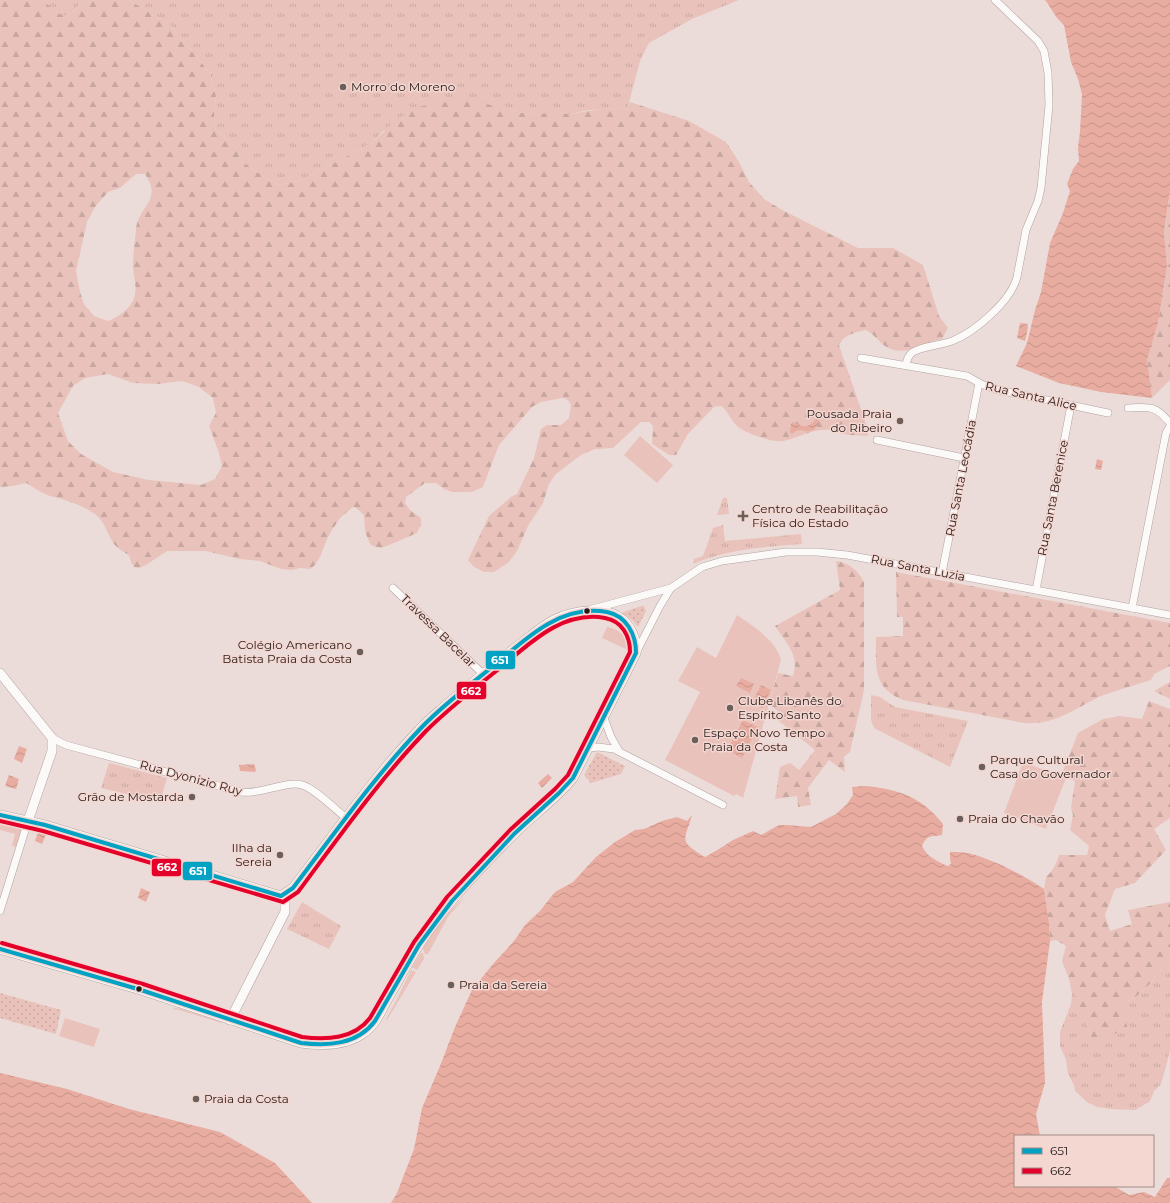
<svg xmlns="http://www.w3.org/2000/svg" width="1170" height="1203" viewBox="0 0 1170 1203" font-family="Montserrat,sans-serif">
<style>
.grass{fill:url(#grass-tufts)}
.forest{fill:url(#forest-firs);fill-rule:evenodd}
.park{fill:url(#park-dots)}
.garden{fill:#e9c3bb}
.water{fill:url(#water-waves)}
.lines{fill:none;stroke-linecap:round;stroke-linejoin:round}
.minor-casing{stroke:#aea3a0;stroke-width:8}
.tertiary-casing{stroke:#aea3a0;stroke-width:10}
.minor{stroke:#fcfaf9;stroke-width:7}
.tertiary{stroke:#fcfaf9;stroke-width:9}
.bus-1-casing{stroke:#f4d7d1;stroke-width:7}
.bus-2-casing{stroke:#f4d7d1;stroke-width:7}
.bus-1{stroke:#02a2c5;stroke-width:4}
.bus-2{stroke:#e4002b;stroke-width:4}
.poi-dot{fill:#6b5f5c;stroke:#f4d7d1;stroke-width:1.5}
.bus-dot{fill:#251b19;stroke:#f4d7d1;stroke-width:1.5}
.labels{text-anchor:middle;stroke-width:3;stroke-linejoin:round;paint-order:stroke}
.poi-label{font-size:12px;fill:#251b19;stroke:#f4d7d1;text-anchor:start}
.street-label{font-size:12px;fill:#251b19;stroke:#f4d7d1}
.line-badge{stroke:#f4d7d1;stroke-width:1.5}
.badge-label{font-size:11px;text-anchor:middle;font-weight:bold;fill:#fff}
</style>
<defs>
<pattern id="grass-tufts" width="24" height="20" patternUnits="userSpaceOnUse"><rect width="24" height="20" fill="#e9c3bb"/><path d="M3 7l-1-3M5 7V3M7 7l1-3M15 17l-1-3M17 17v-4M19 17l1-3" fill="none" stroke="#c8a7a0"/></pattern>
<pattern id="forest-firs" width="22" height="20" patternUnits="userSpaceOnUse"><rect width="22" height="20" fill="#e9c3bb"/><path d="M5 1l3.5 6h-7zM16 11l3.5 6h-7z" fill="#c8a7a0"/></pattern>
<pattern id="park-dots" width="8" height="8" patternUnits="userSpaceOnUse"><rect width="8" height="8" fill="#e9c3bb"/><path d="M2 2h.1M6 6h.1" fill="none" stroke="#c8a7a0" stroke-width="1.8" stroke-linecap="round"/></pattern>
<pattern id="water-waves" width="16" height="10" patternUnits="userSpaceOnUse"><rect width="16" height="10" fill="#e8aca0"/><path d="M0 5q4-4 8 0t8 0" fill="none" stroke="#c79389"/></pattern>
</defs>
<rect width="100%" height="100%" fill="#ecdcd9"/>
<g class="grass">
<polygon points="44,0 81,0 77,9 65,16 54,11"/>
<polygon points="129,0 739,0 692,19 649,43 640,61 627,110 622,108 589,110 571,114 548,114 522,113 500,108 383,131 372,143 336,162 318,170 303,180 278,185 260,174 241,161 235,147 215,128 214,112 216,96 210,73 170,25"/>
<polygon points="723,498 727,498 729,514 717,515"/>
<path d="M723,525L725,541L801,534L802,544C764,547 728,549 693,564L694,559L703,556L713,528Z"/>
<polygon points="871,695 880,697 895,707 968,721 950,767 874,728 871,720"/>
<polygon points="109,763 167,778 160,802 101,788"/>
<polygon points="302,902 341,926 329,949 287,929"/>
<polygon points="1170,959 1170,1049 1167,1063 1161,1084 1154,1091 1151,1099 1149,1102 1135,1110 1111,1109 1097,1107 1087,1102 1075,1091 1074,1085 1068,1074 1066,1060 1060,1046 1060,1032 1071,1004 1072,994 1068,973 1092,1038 1122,1003 1133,999 1146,988"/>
</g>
<g class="forest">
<path d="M0,0H44L54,11L65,16L77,9L81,0H129L170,25L210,73L216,96L214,112L215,128L235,147L241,161L260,174L278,185L303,180L318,170L336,162L372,143L396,120L412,110L422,106L459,100L478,102L522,113L571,114L600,109L622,108L627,110L630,102L689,121L726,142L739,162L749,182L764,199L784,211L858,248H893L923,265L939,316L948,328L942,339C922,342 905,359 885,346C878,341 874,334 866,330C856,332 843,335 839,345L866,424L868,432V436C859,435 849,436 840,433C837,432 835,430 832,430C814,428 800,437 784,441C772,443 748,434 738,427C731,421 728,411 721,406L714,407L688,434L676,455H669L652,444L653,426L649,422H641L613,448L595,449L581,455L556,474L549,484L543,503L528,526L517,551L509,562L494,572H484L474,567L468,560L489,516L511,497L517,494L534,458L541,429L547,425H561L569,418L571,405L568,400L563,398L541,402L532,407L499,445L483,487L472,492H452L444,489L436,483H425L406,497L405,503L410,510L421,518V525L417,533L387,546L380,548L371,545C364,531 365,529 364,515L356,508L353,507L341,517L332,530L327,539L320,557L315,565L310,569L300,568L291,570L281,569L260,561L239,559L206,551H167L146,565L139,568L134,567L131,562L129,555C123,552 118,549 114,544C107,534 105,522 96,515C83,505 66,500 50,496C41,493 33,487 26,483L13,486L0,487ZM136,174H145C163,201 139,205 136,229C135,241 133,254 133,266C133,275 137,285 135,294C134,306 119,317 108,321L94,316L84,304L80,292L76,271L87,222L95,207L108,192L120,188ZM108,374L133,383L158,384L182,381L199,387L213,398L216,413L209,426L218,450L222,466L215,479L201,485L149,480L113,472L81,454L68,441L58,413L73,386L85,378Z"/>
<polygon points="1170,191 1170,380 1152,398 1147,360 1158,323 1167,266 1164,231"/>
<path d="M836,561C849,563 858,570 864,582V690L850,752L844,757L845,772L829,760L808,788L811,805L798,807L797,796L775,799L780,767L790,763L799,770L815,750L775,718L779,712L769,704L778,673L793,676C800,655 786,643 775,626L840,590Z"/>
<path d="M896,572L1170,623V666L1154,674L1151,680C1135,685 1117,690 1101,696C1073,709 1057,725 1024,723L903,700C872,688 876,665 876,637L903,636V617H897Z"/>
<polygon points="1170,682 1170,699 1154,691"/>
<path d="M1149,701L1170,709V818L1154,829L1166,850L1135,883L1115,889L1105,915L1110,931L1132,924L1128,910L1170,902V959L1146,988L1133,999L1122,1003L1128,1031L1092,1038L1062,961L1066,946L1056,940L1050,941L1049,923L1044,889L1046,877C1053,871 1056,864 1059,855H1087L1089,846L1070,830L1073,815L1071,808L1075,781L1061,776L1078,733L1103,719L1121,716L1142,719Z"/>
</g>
<g class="park">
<polygon points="641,606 644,606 646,611 638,627 632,620 621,613"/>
<polygon points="597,752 625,766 621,774 591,783 584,775"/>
<polygon points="0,993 61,1010 56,1034 0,1018"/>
</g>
<g class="garden">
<polygon points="640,436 673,465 657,483 624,455"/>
<path d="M737,615C753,626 776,640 781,660L743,798L736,794L734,796L665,760L700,692L678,681L697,647L716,658Z"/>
<path d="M607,627C620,629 627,637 628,650L602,638Z"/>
<polygon points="1023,762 1066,778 1046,829 1004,813"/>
<polygon points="0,823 22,828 16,847 12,846 15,834 0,830"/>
<path d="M464,898L448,917L428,954H425L423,949C428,936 453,906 464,898Z"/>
<polygon points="421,953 423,953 424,959 417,970 412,967"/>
<polygon points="411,970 416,972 387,1020 386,1019 396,1001"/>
<polygon points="176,1008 181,1009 222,1022 222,1023 179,1010 172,1009"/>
<polygon points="65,1018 100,1029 94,1047 59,1036"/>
</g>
<g class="water">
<polygon points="1044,0 1170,0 1170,191 1164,231 1167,266 1158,323 1147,360 1152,398 1101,392 1059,383 1016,366 1027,343 1035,310 1041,292 1050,243 1063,213 1070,191 1067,184 1073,169 1079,161 1078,147 1080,132 1082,94 1078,79 1071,62 1064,25 1057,18 1046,1"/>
<polygon points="1020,323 1028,324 1027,333 1025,341 1017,338"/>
<path d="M823,410L832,412V414C830,414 828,413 826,413C819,415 819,427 813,430C805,434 800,426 792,434L790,432L791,424L793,422C797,423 799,425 802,426C813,428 816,416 823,410Z"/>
<polygon points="1097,459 1103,461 1101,470 1095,469"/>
<polygon points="741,678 754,684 750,693 736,686"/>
<polygon points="761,685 771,690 762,708 752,703"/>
<polygon points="743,720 758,727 742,758 727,750"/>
<polygon points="19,746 27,749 22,763 14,759"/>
<polygon points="254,764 256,770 255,772 240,771 239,765"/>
<polygon points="548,774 552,778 542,788 538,783"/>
<polygon points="9,775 19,779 16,789 5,786"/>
<path d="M865,786C898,789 922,797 943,824L942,835C932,837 927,834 922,846C926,856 938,862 948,866L951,864L950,859V852C956,852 963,852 968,853C995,860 1021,874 1044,889L1049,923L1050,941L1042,1002L1045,1083L1036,1114L1040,1136H1015V1186H1114L1129,1195L1144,1192L1155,1197L1167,1178H1170V1203H391L397,1193L414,1149L422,1108L440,1066L455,1027L472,990L493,964L514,941L525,925L540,911L555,892L573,882L596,857L615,842L635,830L644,829L662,821L677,817L687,821L692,815C685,841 677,840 705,857L719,849L733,840L753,831L761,835L779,825H787L811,827L836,814L847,804L853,795L852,787Z"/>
<polygon points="38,832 46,834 42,844 35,841"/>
<polygon points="141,888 150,892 146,902 138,898"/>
<polygon points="0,1073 67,1089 129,1109 220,1132 275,1163 312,1203 0,1203"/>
</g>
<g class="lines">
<g class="minor-casing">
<g id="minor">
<polyline points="861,358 967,376 981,384 994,389 1108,413"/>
<path d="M906,365C907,360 908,355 913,352C925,345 939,346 952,341C975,332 1011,301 1017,277L1026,230L1038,201L1041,188L1049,105L1048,73L1044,51L1038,41L995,0"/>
<path d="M1128,408C1150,407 1155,405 1170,423"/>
<polyline points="877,440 964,458"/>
<polyline points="942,573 979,383"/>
<polyline points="393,588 482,673"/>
<polyline points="1036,590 1071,405"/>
<polyline points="1132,608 1166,433 1170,426"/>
<polyline points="592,609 671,588"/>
<polyline points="636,653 660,606 671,588 702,567 722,561 786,552 817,552 847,555 1170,615"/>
<polyline points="604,718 611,737 619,751"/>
<path d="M52,738L66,745L241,792C261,795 287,780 302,785C314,788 335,809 346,818"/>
<polyline points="589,748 598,747 614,749 723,805"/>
<polyline points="0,911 28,821"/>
</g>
</g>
<g class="tertiary-casing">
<g id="tertiary">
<polyline points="0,673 52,738 52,751 28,821"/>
<polyline points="0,815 45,825 281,896"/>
<path d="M0,949L141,990L301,1043C322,1046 347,1046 365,1032C376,1024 381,1011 387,1000C398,981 408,963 419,945C445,904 480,869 514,834C533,815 556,799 573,778L636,653C637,636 628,619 611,613C604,611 597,611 590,611C554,612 538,631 511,651C489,669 467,687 446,705C437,713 427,721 419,730C373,778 334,835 293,888L281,896"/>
<polyline points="230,1020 285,912 285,901 281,896"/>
</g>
</g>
<use href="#minor" class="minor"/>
<use href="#tertiary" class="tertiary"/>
<g class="bus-1-casing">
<path id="bus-1" d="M0,815L45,825L281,896L293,888C335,833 374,777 422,727C444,704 471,684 496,664C527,637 562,604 607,612C627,616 636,635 636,653L573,778L559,793L514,834L452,901L419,945L375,1021C357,1045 328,1046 301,1043L141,990L0,949"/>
</g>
<g class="bus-2-casing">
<path id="bus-2" d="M0,821L43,831L283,902L298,892C339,837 379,780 426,731C449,708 475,688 500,668C530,643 563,610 605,618C622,621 630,636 630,652L568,775L555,789L510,830L447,897L414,942L370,1018C354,1039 327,1040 302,1037L143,984L2,943"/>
</g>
<use href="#bus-1" class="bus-1"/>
<use href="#bus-2" class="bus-2"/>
</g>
<g class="poi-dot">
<circle cx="343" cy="87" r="4"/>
<circle cx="900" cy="421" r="4"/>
<path d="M741 510h4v4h4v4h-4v4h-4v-4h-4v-4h4z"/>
<circle cx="360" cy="652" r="4"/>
<circle cx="730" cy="708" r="4"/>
<circle cx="695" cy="740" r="4"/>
<circle cx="982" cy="767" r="4"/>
<circle cx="192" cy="797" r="4"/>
<circle cx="960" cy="819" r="4"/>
<circle cx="280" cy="855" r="4"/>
<circle cx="451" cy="985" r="4"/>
<circle cx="196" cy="1099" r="4"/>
</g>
<g class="bus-dot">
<circle cx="587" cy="611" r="3.5"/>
<circle cx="139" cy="989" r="3.5"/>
</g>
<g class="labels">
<g class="poi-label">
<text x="351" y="91">Morro do Moreno</text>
<text x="892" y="418" text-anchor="end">Pousada Praia<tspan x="892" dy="14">do Ribeiro</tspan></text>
<text x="752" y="513">Centro de Reabilitação<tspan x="752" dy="14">Física do Estado</tspan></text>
<text x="352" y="649" text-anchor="end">Colégio Americano<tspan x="352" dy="14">Batista Praia da Costa</tspan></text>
<text x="738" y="705">Clube Libanês do<tspan x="738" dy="14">Espírito Santo</tspan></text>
<text x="703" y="737">Espaço Novo Tempo<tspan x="703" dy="14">Praia da Costa</tspan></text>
<text x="990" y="764">Parque Cultural<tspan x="990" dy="14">Casa do Governador</tspan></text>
<text x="184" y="801" text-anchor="end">Grão de Mostarda</text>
<text x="968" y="823">Praia do Chavão</text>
<text x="272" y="852" text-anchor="end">Ilha da<tspan x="272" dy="14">Sereia</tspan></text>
<text x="459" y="989">Praia da Sereia</text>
<text x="204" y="1103">Praia da Costa</text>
</g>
<g class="street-label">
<text transform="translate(1031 396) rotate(13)" y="4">Rua Santa Alice</text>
<text transform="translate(961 478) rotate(-79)" y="4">Rua Santa Leocádia</text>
<text transform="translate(1053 498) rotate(-79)" y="4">Rua Santa Berenice</text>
<text transform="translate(918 568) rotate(11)" y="4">Rua Santa Luzia</text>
<text transform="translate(438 631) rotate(44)" y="4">Travessa Bacelar</text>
<text transform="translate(191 778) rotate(15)" y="4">Rua Dyonizio Ruy</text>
</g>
</g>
<g class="line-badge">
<rect x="485" y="650" width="31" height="20" rx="4" fill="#02a2c5"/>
<rect x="456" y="681" width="31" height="19" rx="4" fill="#e4002b"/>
<rect x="151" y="858" width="31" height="19" rx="4" fill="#e4002b"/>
<rect x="182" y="861" width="31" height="20" rx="4" fill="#02a2c5"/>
</g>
<g class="badge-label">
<text x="500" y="664">651</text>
<text x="471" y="695">662</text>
<text x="167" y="871">662</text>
<text x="198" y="875">651</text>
</g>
<rect x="1014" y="1135" width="140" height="52" fill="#f4d7d1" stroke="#a18c87"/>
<rect x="1022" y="1148" width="20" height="6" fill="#02a2c5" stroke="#a18c87"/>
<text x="1050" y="1155" font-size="12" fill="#251b19">651</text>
<rect x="1022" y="1168" width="20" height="6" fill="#e4002b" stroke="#a18c87"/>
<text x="1050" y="1175" font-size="12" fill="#251b19">662</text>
</svg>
